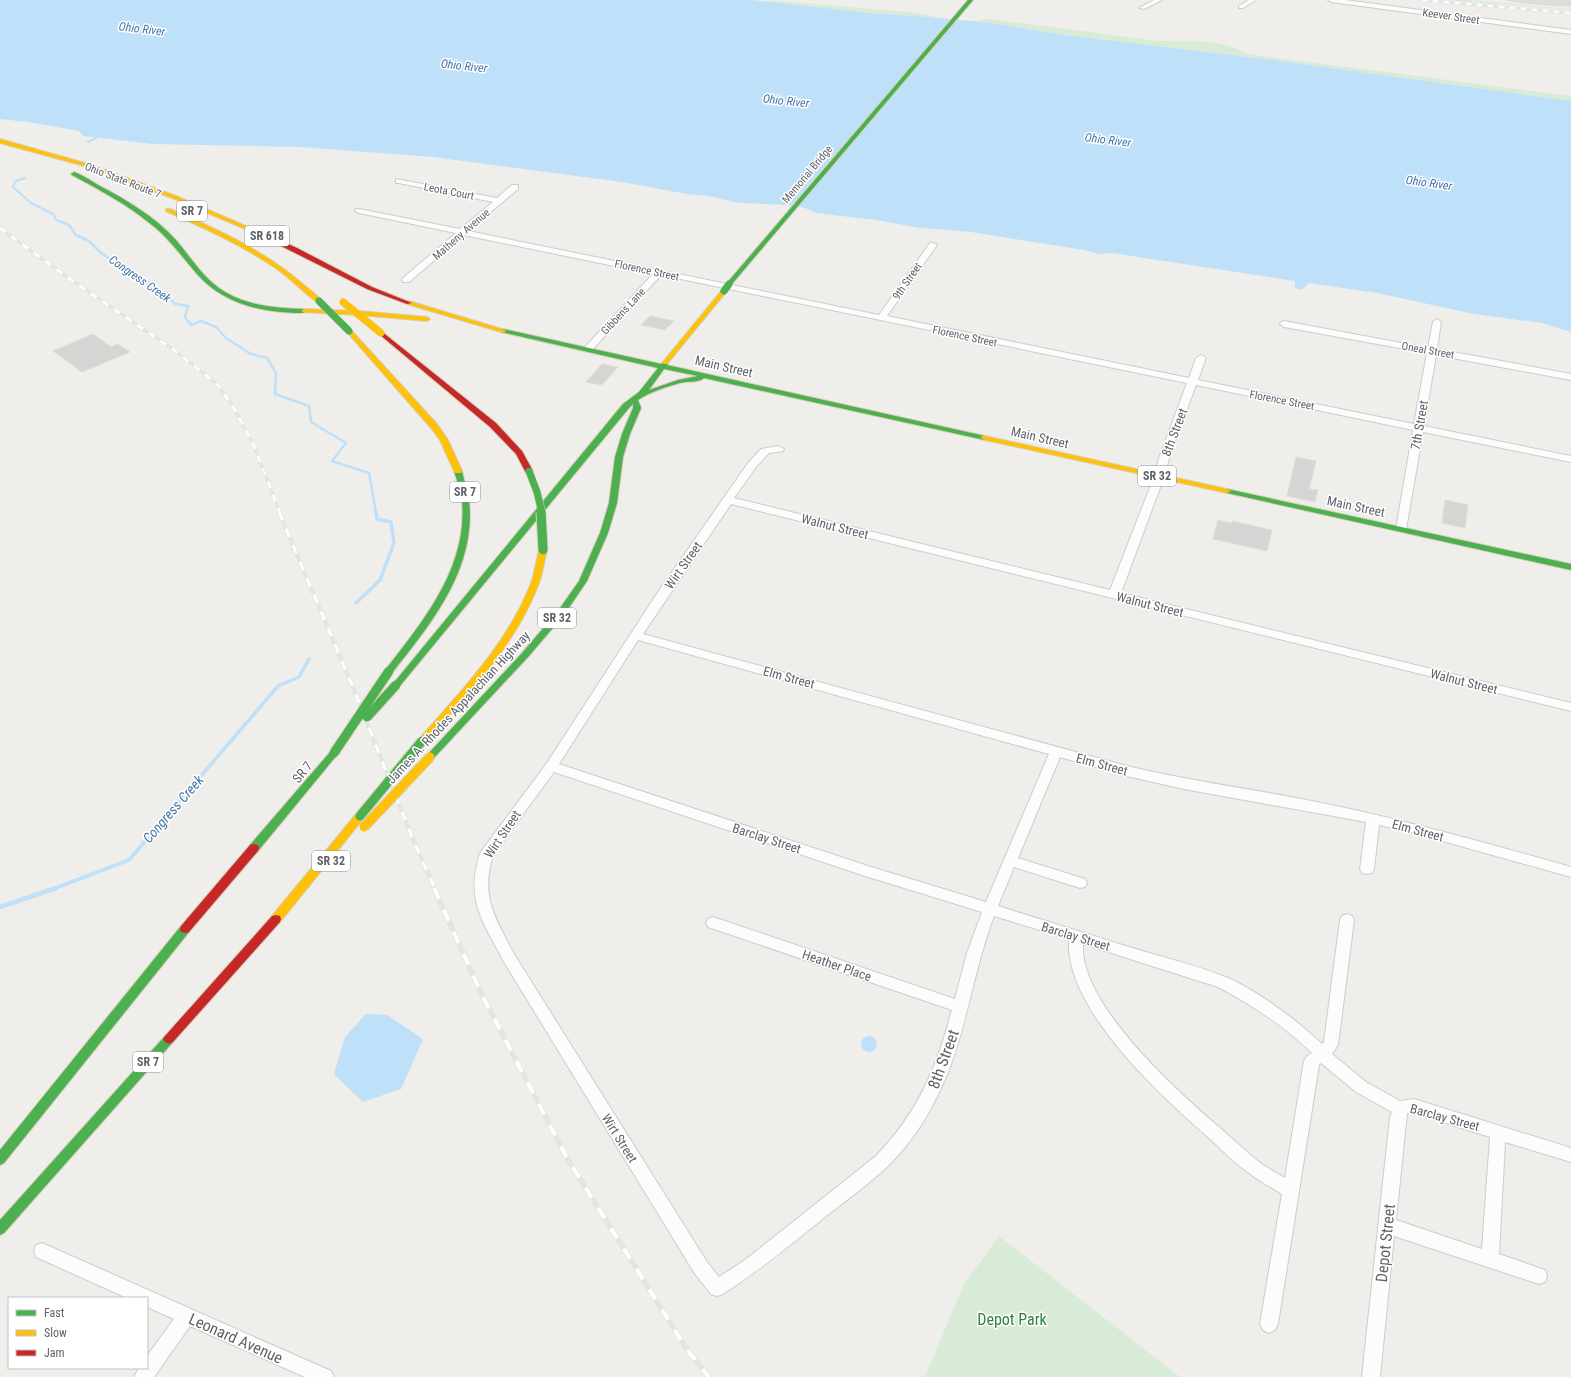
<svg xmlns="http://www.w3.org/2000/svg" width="1571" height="1377" viewBox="0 0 1571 1377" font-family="'Roboto Condensed',sans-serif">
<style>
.industrial{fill:#dfddda}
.green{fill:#d8ebd6}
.water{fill:#bfe0f9}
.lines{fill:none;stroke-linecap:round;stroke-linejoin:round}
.stream-far3{stroke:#bfe0f9;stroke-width:2}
.stream-far2{stroke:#bfe0f9;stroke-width:2.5}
.stream-far1{stroke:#bfe0f9;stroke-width:3.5}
.stream{stroke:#bfe0f9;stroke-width:4.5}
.building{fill:#d6d5d3;stroke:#deddd9}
.street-casing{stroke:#cbcccc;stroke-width:2}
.fast-casing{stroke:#d7ceb8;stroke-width:2}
.slow-casing{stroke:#d7ceb8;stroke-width:2}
.jam-casing{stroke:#d7ceb8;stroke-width:2}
.street{fill:#fdfcfc;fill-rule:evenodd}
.fast{fill:#4caf50;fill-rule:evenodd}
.slow{fill:#ffc107;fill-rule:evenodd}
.jam{fill:#c62828;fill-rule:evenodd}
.rail-far3-casing{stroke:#e4e4e4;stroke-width:3}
.rail-far2-casing{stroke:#e4e4e4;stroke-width:3.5}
.rail-far1-casing{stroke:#e4e4e4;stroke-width:4.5}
.rail-casing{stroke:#e4e4e4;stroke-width:5.5}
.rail-far3{stroke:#fff;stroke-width:2;stroke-dasharray:5.5;stroke-linecap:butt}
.rail-far2{stroke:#fff;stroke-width:2.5;stroke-dasharray:7;stroke-linecap:butt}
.rail-far1{stroke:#fff;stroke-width:3;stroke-dasharray:9;stroke-linecap:butt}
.rail{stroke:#fff;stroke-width:4;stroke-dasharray:12;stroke-linecap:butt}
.fast-bridge-far1-casing{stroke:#d7ceb8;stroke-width:8;stroke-linecap:butt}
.fast-bridge-casing{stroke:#d7ceb8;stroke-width:11;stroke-linecap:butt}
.slow-bridge-far1-casing{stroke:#d7ceb8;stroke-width:8;stroke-linecap:butt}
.slow-bridge-casing{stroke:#d7ceb8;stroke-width:11;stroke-linecap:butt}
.fast-bridge-far1{stroke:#4caf50;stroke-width:7}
.fast-bridge{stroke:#4caf50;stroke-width:9}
.slow-bridge-far1{stroke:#ffc107;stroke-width:7}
.slow-bridge{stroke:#ffc107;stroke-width:9}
.labels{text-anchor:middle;stroke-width:3;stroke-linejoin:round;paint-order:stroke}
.far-street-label{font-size:11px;fill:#5f6368;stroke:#fff}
.far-water-label{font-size:12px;font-style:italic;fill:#4174aa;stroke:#fff}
.shield{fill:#fff;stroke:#8f9295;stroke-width:1}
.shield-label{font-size:12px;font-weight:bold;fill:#5f6368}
.street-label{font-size:13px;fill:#5f6368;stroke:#fff}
.water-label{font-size:14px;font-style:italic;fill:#4174aa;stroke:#fff}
.near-street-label{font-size:16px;fill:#5f6368;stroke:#fff}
.near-park-label{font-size:16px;fill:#348238;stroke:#fff}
</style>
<rect width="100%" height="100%" fill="#efeeea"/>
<polygon class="industrial" points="1502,0 1571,0 1571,7 1526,4"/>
<g class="green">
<polygon points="1450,0 1468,0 1571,9 1571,10"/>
<polygon points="760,1 781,1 918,13 940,18 877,14"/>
<path d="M988,19L1158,41C1186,41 1222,38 1247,54L1571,96V101L1288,62L1057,34L985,22L978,20Z"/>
<polygon points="999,1236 1180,1377 1181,1377 925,1377 964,1284"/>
</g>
<g class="water">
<polygon points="0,0 752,0 877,14 888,14 985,22 1057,34 1288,62 1571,101 1571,332 1542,323 1474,314 1377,293 1309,283 1302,290 1295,288 1295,281 1112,253 1099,254 1084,250 971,232 921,228 876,220 816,213 805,208 787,205 739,203 709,196 687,194 622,182 433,157 299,147 153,144 83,136 79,131 28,122 0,119"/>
<polygon points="366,1014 387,1015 423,1039 401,1089 363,1102 334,1074 345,1037"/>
<circle cx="869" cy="1044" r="8"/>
</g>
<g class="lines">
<g class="stream-far3">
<polyline points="88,142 100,136"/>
<polyline points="25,178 16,181 13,187 31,203 53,214 56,220 65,223"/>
</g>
<polyline class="stream-far2" points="62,222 69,225 76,235 89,241 100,252 114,262 129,268 135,277 149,283 151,288 167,294 175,304 188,306 185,317 191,325 201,321 216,327 226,338 251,354 267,358 276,373 275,394 309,406 311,422 346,443 332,461 369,473 376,513"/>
<g class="stream-far1">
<polyline points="356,603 380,580 394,543 391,522 377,519 376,512"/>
<polyline points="53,889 129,860 278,686 299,677 309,659"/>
</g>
<polyline class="stream" points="0,907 56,888"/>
</g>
<g class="building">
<polygon points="650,316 674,321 665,330 641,325"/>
<polygon points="93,334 111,347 118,344 130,352 82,372 53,351"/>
<polygon points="602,364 618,367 602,385 586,382"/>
<polygon points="1296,457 1316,461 1309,489 1318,490 1315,502 1287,496"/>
<polygon points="1445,500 1468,505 1465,528 1442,523"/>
<polygon points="1218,520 1231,523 1232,521 1272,530 1267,551 1213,539"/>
</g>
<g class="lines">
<g class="street-casing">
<g id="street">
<polygon points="1154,0 1162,0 1144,9 1139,8"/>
<polygon points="1249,0 1256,0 1243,8 1239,8 1239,6"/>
<polygon points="1328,0 1345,0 1571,30 1571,34 1331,2"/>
<path d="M396,179L497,198L512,185H518V189L468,231L879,315L930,243H933L937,245L887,316L1189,378L1196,358L1201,355L1206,358L1198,380L1414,424L1427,353L1284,327L1280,324L1281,322L1284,321L1428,348L1433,322L1437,319L1441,322L1437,349L1571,374V380L1436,355L1424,426L1571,456V462L1423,432L1406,529L1401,532L1396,529L1413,430L1196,385L1169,458L1164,477L1121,593L1571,703V711L731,504L643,634L1131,767C1199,783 1268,791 1336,806C1416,823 1493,845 1571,867V877L1407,831L1379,825L1374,869L1372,873L1367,874L1362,873L1360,869L1366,822L1184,789L1131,777L1060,757L1018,858L1085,879L1087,883L1085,887L1080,888L1014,867L998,906C1042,920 1085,933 1129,947C1162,957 1196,965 1228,978C1258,991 1298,1021 1322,1044L1324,1042L1340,920L1342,916L1347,914L1352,916L1354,920L1338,1045L1332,1054L1366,1082L1400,1101L1414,1099L1571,1148V1162L1505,1142L1499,1254L1545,1270L1547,1276L1545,1282L1539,1284L1394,1236L1380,1377H1362L1390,1117L1392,1112L1356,1092L1321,1063L1319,1065L1278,1324L1275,1330L1269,1333L1263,1330L1260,1324L1282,1194C1271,1187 1259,1181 1249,1173C1234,1163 1221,1149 1208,1137C1160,1095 1064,1008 1069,939L994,916C975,966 968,1020 949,1070C935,1105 915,1140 888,1166C867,1186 842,1203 820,1221C788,1247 757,1272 723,1294L717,1296L711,1294L695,1274L504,962C483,921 465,901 480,853L547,763L654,598L748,463L761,449L779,446L784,449L783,451L769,453L756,467L734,498L1110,590L1154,477L1159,458L1187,383L661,275L591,351H585L583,349L585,347L653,274L464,235L409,282H403L402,280L403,278L456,233L359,213L355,211L356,209H359L460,229L493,202L399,183H396ZM638,640L1049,754L986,902L868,866L559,764ZM554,772L862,875L982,912L967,953L955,999L713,917L708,919L706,923L708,927L952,1010C936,1069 919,1111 876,1156L745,1260L719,1277L707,1262L514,954C495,917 480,897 493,855ZM1083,944L1218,987C1251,1004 1285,1027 1312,1053L1307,1056L1304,1061L1285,1178C1276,1173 1267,1168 1259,1162C1245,1151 1233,1139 1220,1128C1177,1091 1079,1004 1083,944ZM1407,1113H1414L1490,1137L1482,1249L1396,1220Z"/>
<polygon points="42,1243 331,1371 334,1377 305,1377 190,1326 154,1377 134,1377 139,1368 147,1368 147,1356 174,1319 147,1307 147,1298 127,1298 36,1257 34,1251 36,1245"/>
</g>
</g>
<g class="fast-casing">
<g id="fast">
<polygon points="968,0 973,0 731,285 727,285 727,283"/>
<path d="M74,172C82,175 90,180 98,185C125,199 154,216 175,239C191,257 203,279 225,292C249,306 276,308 304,309L307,311C302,315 288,312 281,312C249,309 219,299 197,274C182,257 170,239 152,225C128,205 100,190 72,175L71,174Z"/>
<path d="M503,329L661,364L665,361L668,363L667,365L985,436L989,438L985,440L704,378C699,383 687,381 680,383C666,387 649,392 638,400L641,408L630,434L623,457L617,503L608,533L587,581L564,615L528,657L433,759H427L425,757L427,755L522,653L558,611L579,581L600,533L609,503L615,457L622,434L633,408V404L629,408L399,687H393L392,685L623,404L639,392L658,368L501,332L500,331ZM664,369L698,376L678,380L649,390Z"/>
<path d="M455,469H461L462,471C464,481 468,491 469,500C477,568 431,624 392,673H386L385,671L386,669C424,620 468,567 462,501C461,491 457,481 454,471Z"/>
<polygon points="1224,489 1227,489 1571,564 1571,570 1227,493 1223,491"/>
<polygon points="334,750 337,751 339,753 337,755 258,851 254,852 250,851 249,848 250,845 331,751"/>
<polygon points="185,925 189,926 190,929 189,932 4,1163 0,1165 0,1150 181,926"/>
<polygon points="169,1034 173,1036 175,1039 173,1042 4,1233 0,1235 0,1220 165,1036"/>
</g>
</g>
<g class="slow-casing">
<g id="slow">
<polygon points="0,139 92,165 176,196 260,232 255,233 172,198 88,167 0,143"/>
<path d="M166,209H170C217,229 265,251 304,285C310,290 317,295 322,301L317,302C303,292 291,279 277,269C242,245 204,228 166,211Z"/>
<polygon points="724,289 726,290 726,292 667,364 663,364 663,362 722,290"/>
<polygon points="409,301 505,330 506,331 503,333 501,332 407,304 407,302"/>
<polygon points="304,309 359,311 427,317 430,319 427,321 359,315 302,312 302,310"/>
<polygon points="349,329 351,330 437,424 448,440 462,471 461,473 455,473 454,471 440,440 431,428 347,332 346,331"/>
<polygon points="982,436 985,436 1227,489 1231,491 1227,493 985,440 981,438"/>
<path d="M543,547L547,550C544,561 543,572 539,583C516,645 468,694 425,743H419L417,741L419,739C461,691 508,643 531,583C535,572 536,561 539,550Z"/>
<polygon points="360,812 363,813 365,816 363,819 280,922 276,923 272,922 271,919 272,916 357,813"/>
</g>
</g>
<g class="jam-casing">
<g id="jam">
<polygon points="257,230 297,248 372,287 412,303 407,304 367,289 255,233 255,231"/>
<polygon points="381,331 496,423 522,451 533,471 532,473 526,473 516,454 490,427 379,334 378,333"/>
<polygon points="254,844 258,845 259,848 258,851 189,932 185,933 181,932 180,929 181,926 250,845"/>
<polygon points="276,915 280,916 281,919 280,922 173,1042 169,1044 165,1042 163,1039 165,1036 272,916"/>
</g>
</g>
<use href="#street" class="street"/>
<use href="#fast" class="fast"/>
<use href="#slow" class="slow"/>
<use href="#jam" class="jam"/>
<g class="rail-far3-casing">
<polyline id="rail-far3" points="1422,0 1571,13"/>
</g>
<g class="rail-far2-casing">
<polyline id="rail-far2" points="0,228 74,282 174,350 217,384 234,408 254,446 280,513"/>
</g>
<g class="rail-far1-casing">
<polyline id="rail-far1" points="279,512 354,690 414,842 435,889"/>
</g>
<g class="rail-casing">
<polyline id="rail" points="434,888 482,995 567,1158 688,1351 709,1377"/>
</g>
<use href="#rail-far3" class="rail-far3"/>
<use href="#rail-far2" class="rail-far2"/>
<use href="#rail-far1" class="rail-far1"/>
<use href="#rail" class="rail"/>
<g class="fast-bridge-far1-casing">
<g id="fast-bridge-far1">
<polyline points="724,291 729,284"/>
<polyline points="319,301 349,331"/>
<polyline points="529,471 537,492 542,513"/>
</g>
</g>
<g class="fast-bridge-casing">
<g id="fast-bridge">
<polyline points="541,512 543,550"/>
<polyline points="367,717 396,685"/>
<polyline points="334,753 389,671"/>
<polyline points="360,816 422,741"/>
</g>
</g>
<g class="slow-bridge-far1-casing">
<polyline id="slow-bridge-far1" points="343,302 381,333"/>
</g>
<g class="slow-bridge-casing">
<polyline id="slow-bridge" points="364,827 430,757"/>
</g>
<use href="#fast-bridge-far1" class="fast-bridge-far1"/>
<use href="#fast-bridge" class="fast-bridge"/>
<use href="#slow-bridge-far1" class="slow-bridge-far1"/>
<use href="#slow-bridge" class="slow-bridge"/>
</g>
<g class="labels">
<g class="far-street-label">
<text transform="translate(1451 16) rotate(8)" y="4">Keever Street</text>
<text transform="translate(807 174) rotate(-50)" y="4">Memorial Bridge</text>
<text transform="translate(123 180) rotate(21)" y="4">Ohio State Route 7</text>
<text transform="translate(449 191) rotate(11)" y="4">Leota Court</text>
<text transform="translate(461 234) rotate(-41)" y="4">Matheny Avenue</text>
<text transform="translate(647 270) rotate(12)" y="4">Florence Street</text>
<text transform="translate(907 281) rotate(-55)" y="4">9th Street</text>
<text transform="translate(623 311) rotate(-47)" y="4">Gibbens Lane</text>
<text transform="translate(965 336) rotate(12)" y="4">Florence Street</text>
<text transform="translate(1428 350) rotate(10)" y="4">Oneal Street</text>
<text transform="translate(1282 400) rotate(11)" y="4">Florence Street</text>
</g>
<g class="far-water-label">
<text transform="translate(142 29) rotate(7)" y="4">Ohio River</text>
<text transform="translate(464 66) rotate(6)" y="4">Ohio River</text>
<text transform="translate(786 101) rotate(6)" y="4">Ohio River</text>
<text transform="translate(1108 140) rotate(7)" y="4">Ohio River</text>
<text transform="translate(1429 183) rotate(8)" y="4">Ohio River</text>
<text transform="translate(140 279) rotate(35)" y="4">Congress Creek</text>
</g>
<g class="shield">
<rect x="177" y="201" width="30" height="20" rx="3"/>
<rect x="245" y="226" width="44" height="20" rx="3"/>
<rect x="1138" y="466" width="38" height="20" rx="3"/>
<rect x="450" y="482" width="30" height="20" rx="3"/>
<rect x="538" y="608" width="38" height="20" rx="3"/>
<rect x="312" y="851" width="38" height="20" rx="3"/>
<rect x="133" y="1052" width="30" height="20" rx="3"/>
</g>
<g class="shield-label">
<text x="192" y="215">SR 7</text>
<text x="267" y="240">SR 618</text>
<text x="1157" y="480">SR 32</text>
<text x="465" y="496">SR 7</text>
<text x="557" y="622">SR 32</text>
<text x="331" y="865">SR 32</text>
<text x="148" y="1066">SR 7</text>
</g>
<g class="street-label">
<text transform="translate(724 366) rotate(13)" y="5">Main Street</text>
<text transform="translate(1419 425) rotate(-80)" y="5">7th Street</text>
<text transform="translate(1174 432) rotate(-69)" y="5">8th Street</text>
<text transform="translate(1040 437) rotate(13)" y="5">Main Street</text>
<text transform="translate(1356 506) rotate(12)" y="5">Main Street</text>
<text transform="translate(835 526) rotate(14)" y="5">Walnut Street</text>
<text transform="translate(683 565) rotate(-55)" y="5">Wirt Street</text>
<text transform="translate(1150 604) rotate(14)" y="5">Walnut Street</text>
<text transform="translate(789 677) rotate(15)" y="5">Elm Street</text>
<text transform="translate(1464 681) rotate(14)" y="5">Walnut Street</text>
<text transform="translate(458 707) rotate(-47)" y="5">James A. Rhodes Appalachian Highway</text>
<text transform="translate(1102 764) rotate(15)" y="5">Elm Street</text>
<text transform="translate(302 772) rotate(-50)" y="5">SR 7</text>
<text transform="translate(1418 830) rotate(15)" y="5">Elm Street</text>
<text transform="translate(502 834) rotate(-56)" y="5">Wirt Street</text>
<text transform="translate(767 838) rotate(18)" y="5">Barclay Street</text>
<text transform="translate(1076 936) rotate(17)" y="5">Barclay Street</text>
<text transform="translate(837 965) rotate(19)" y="5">Heather Place</text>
<text transform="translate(1445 1117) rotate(15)" y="5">Barclay Street</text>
<text transform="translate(620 1138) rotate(58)" y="5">Wirt Street</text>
</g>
<g class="water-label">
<text transform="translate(173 809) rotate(-49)" y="5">Congress Creek</text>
</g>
<g class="near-street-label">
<text transform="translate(943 1059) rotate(-70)" y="6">8th Street</text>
<text transform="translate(1385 1243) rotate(-84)" y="6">Depot Street</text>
<text transform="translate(236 1338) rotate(24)" y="6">Leonard Avenue</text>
</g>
<g class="near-park-label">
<text x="1012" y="1325">Depot Park</text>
</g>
</g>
<rect x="8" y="1297" width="140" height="72" fill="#ffffff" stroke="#bfc1c3"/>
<rect x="16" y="1310" width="20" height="6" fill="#4caf50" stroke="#bfc1c3"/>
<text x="44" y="1317" font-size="12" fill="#5f6368">Fast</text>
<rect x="16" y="1330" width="20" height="6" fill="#ffc107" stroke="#bfc1c3"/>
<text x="44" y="1337" font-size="12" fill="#5f6368">Slow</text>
<rect x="16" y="1350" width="20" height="6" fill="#c62828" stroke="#bfc1c3"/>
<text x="44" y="1357" font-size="12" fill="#5f6368">Jam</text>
</svg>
